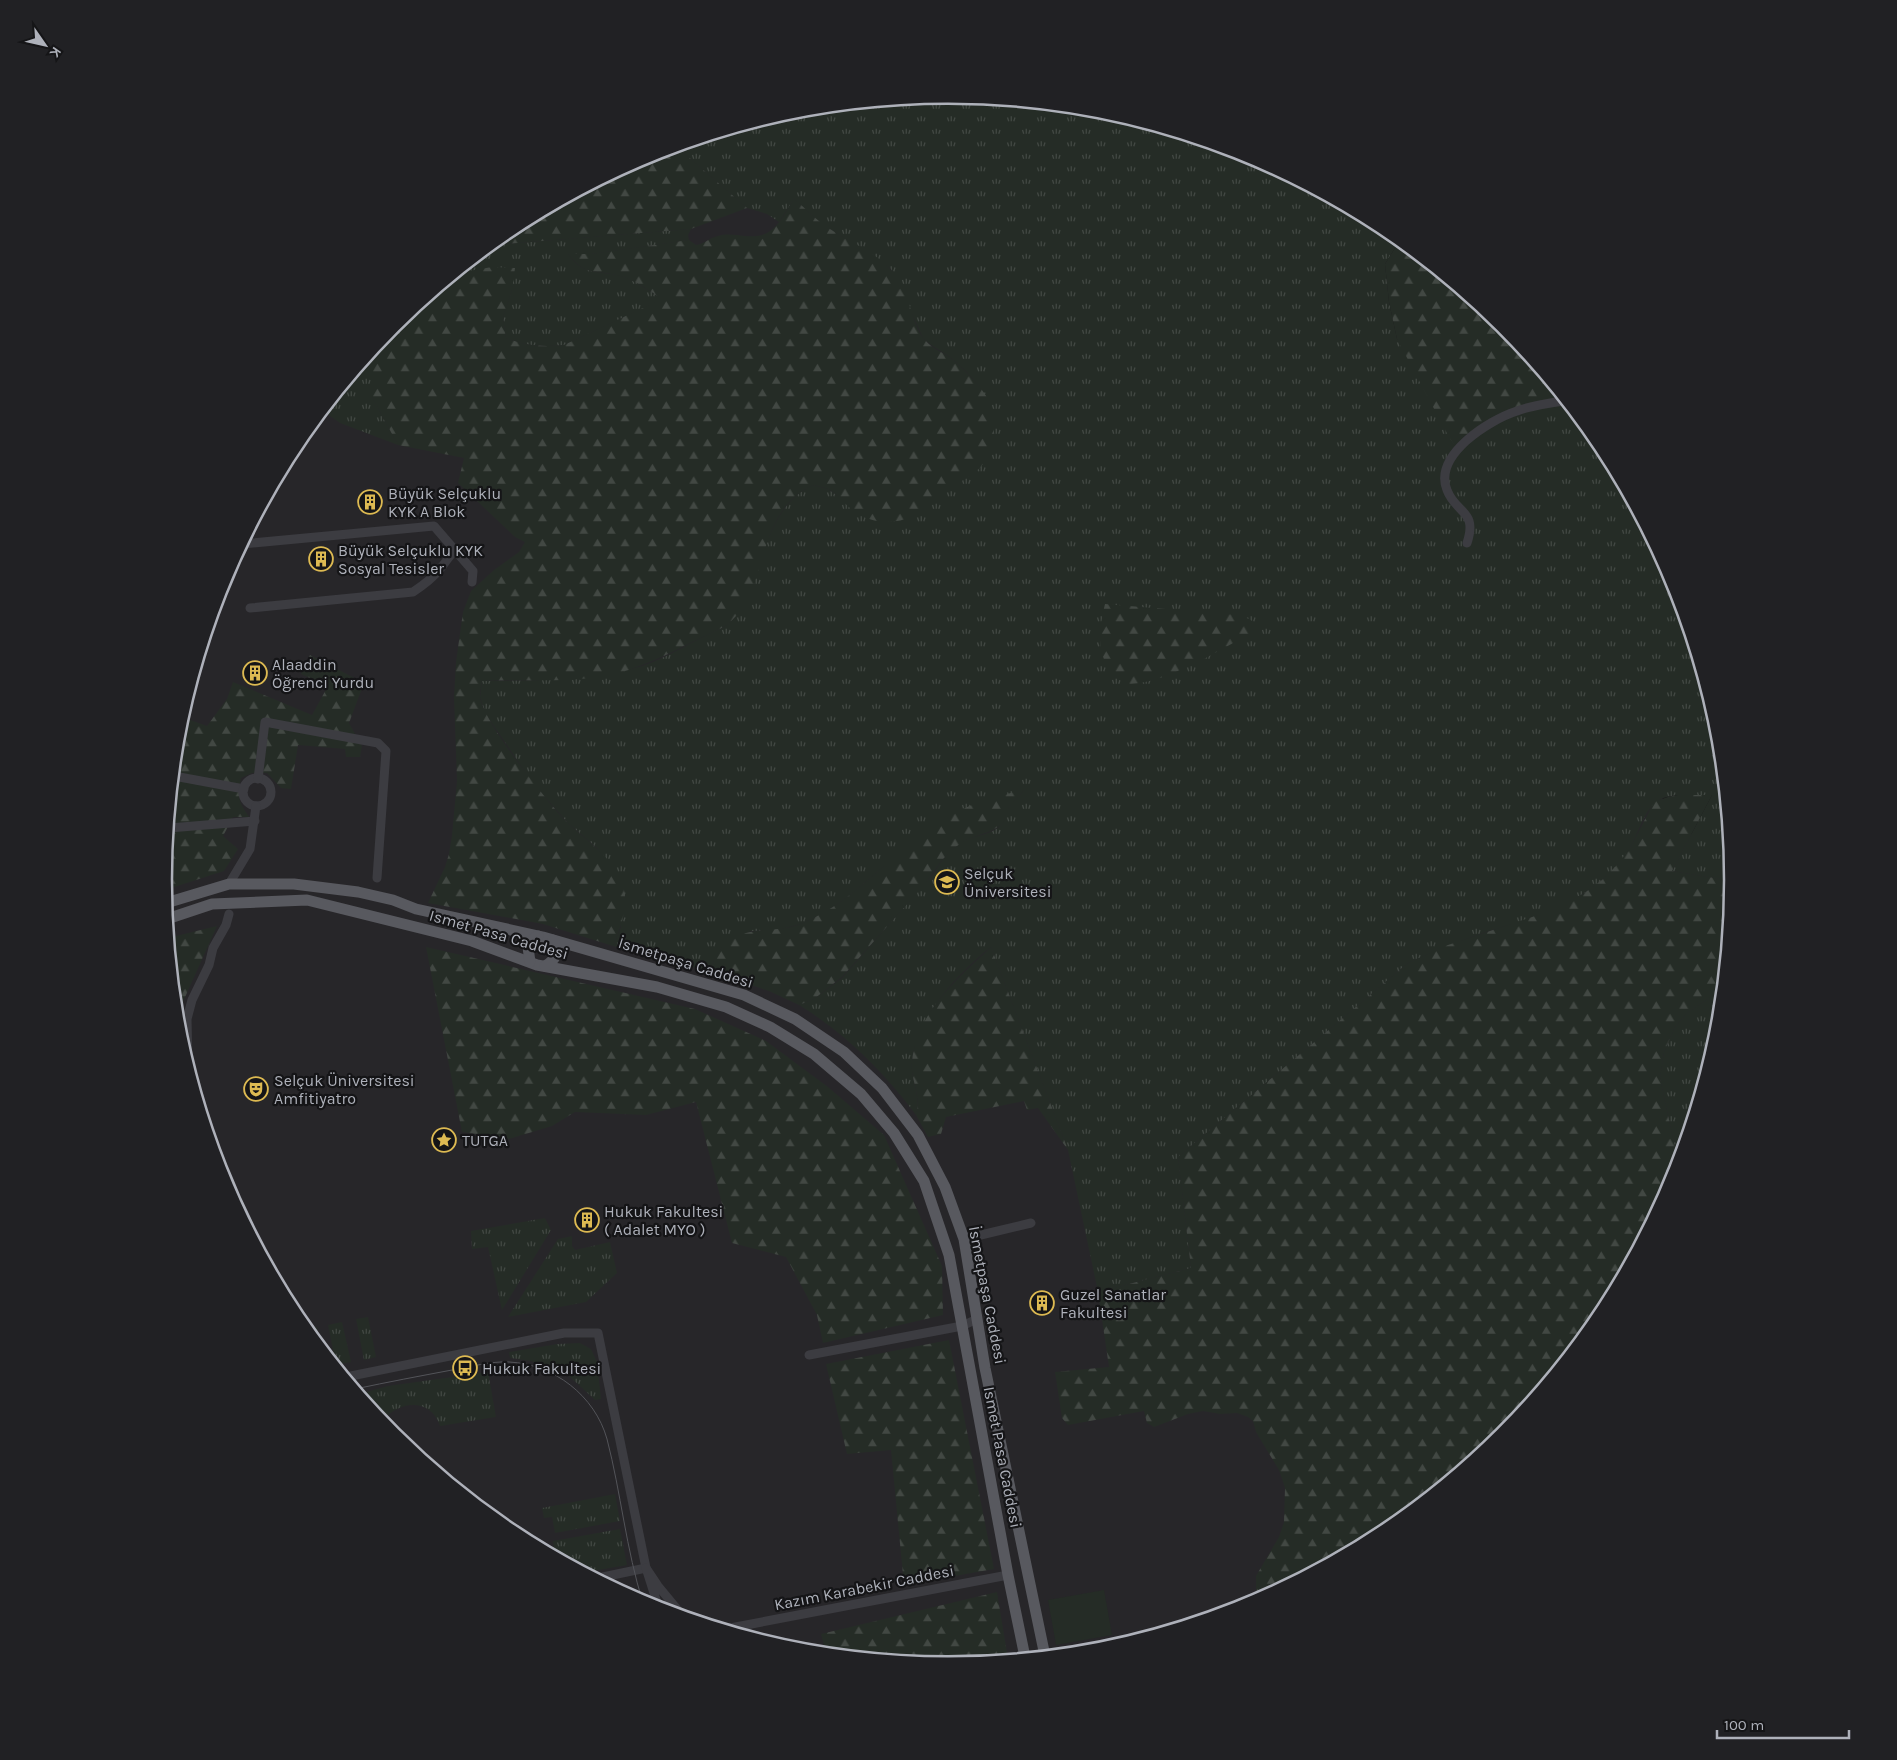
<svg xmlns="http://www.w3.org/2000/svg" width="1897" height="1760" viewBox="0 0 1897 1760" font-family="Karla,sans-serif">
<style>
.built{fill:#272629}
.grass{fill:url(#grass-tufts)}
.forest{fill:url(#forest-firs)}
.green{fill:#252c26}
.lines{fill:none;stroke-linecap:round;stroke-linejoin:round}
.minor{stroke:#3c3c41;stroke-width:9}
.major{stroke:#58595f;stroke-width:11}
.tram{stroke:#535459;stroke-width:1}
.labels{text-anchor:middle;stroke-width:4.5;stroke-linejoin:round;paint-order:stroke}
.poi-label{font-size:16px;fill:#aeb1ba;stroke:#151517;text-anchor:start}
.street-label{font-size:16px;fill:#aeb1ba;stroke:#151517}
.rim{fill:none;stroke:#aeb1ba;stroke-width:2.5}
</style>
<defs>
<pattern id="grass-tufts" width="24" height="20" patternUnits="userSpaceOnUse" patternTransform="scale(1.25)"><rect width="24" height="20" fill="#252c26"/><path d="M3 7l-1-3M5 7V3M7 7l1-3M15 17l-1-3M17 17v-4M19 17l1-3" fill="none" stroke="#424843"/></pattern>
<pattern id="forest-firs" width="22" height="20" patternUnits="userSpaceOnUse" patternTransform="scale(1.25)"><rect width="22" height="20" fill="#252c26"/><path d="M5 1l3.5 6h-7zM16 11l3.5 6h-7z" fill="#424843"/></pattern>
</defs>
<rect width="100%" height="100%" fill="#1b1a1c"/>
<polygon class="built" points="949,95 1102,110 1733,885 1718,1033 1674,1181 1601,1316 1503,1435 1384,1533 1249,1605 1101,1650 948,1665 795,1650 648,1605 512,1533 393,1435 296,1316 223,1180 179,1033 164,880 179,727 223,579 296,444 394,325 513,227 648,155 796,110"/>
<g class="grass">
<path d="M949,95L1102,110L1249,155L1385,227L1400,240L1385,264L1389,302L1397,339L1490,421L1565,400L1601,444L1674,580L1718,727L1733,881L1672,871L1712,795C1696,796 1677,793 1663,798C1645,805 1639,833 1630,848C1619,866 1602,882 1584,893C1555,913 1519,921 1486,932C1459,941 1433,952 1408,963L1178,1157L1191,1268L1098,1292L1068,1150L991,947C958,973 916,1018 912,1062C910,1081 922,1095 916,1115C884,1072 845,1033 799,1005L814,999L842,978L934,873C942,859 952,847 966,840C978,835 992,834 1001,825C1007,819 1006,813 1009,807C1013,801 1020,796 1024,790L922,834L850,895L826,912L801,924L777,930L751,931L721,948L708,971L613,946L621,927L612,867L597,848L567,822L532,782L485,713L480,697L482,681C536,680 590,682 642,666C667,658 698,638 724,627C735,619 739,612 745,600C765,561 768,506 813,485L828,489L842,499L913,516L921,509L991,410C986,390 967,371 951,358C942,351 932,347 923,338L891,269L874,256L823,225L794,199L779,222L767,214L747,208L676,146L796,110Z"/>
<path d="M691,229L688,235L689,240L591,254H568C583,276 599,270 621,276C636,281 649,291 663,299L564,345C543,347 525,346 506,338L503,317L512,290L457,273L491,245Z"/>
<polygon points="415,307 409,325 399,339 377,359 372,397 398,445 340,423 323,411 394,325"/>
<polygon points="1723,989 1718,1033 1680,1159 1676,1152 1660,1078 1664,1052 1675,1027 1688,1012"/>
<polygon points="545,1218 551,1230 502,1310 488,1247 472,1249 471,1231"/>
<polygon points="572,1236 572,1246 575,1250 610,1242 617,1273 586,1302 508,1317 558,1239"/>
<polygon points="368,1317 376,1357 364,1360 356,1319"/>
<polygon points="342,1322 351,1362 336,1365 328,1325"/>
<polygon points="317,1327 320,1346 306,1329"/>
<polygon points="580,1343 591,1349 597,1362 601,1399 595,1400 568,1375 531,1361 510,1358 509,1352 558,1344"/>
<path d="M488,1372L496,1417L440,1426C430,1397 399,1401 382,1421L359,1394L388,1386Z"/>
<polygon points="615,1494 620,1521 555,1533 552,1517 544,1518 542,1508"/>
<polygon points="620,1529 627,1565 587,1572 555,1556 553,1541"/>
</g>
<g class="forest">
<polygon points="676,146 747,208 691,229 491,245 513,227 648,155"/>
<path d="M794,199C804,207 813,217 823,224C845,241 874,250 892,271C911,291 910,323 925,340C932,349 943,352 952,359C965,370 980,385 988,399C998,420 994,451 980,468L913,516C894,525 872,524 854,511C845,505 838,494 828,489C823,487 818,486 813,485C752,513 771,595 724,627C685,644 648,668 605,676C565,683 523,679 482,681C481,686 480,692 480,696C480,718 549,804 566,821C585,840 612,856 622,883C630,904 621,927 613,946L543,924L428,903L445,867L449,854L452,835L457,781L454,697L456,662L463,612L471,591L494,570L519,552L525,542L515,537L458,483L464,458L398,445L372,397L370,369L377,359L399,339L409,325L415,307L457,273L492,267L515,268L512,290L503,317L506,338C525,346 543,347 564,345L662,299C650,291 635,280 620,276C596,269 586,277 568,254H591L689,240L696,245C704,244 709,238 718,236C727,233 736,235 745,236C775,239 780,220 794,199Z"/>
<polygon points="1400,240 1504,325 1565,400 1519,408 1457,448 1449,437 1397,339 1389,302 1385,264"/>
<path d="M1105,604L1238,615L1249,619L1261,627C1227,646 1170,682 1131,684C1126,684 1118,680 1115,676C1095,655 1099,630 1105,604Z"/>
<path d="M310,655L364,683L349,723L362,746L360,757H346L345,749L298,745L291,789L281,788L267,773H252L241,778C237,798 238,800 249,817H233L223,836L238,849L224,871L165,890L164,880L179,727L182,717L207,726L227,699L233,682L312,715L328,686L301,674Z"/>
<path d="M1025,789L1009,807L1006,819L1001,825L991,831L966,840L954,848L942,860L925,884L842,977L814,999L799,1005L769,991L708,971C713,964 716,955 721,948C741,923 776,935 803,923C859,900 895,847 946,817C971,803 999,796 1025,789Z"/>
<polygon points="1678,795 1712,795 1672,871 1733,881 1723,989 1688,1012 1675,1027 1664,1052 1660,1078 1676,1152 1680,1159 1674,1181 1601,1316 1503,1435 1384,1533 1258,1600 1256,1588 1256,1576 1279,1537 1284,1522 1285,1488 1279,1470 1256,1432 1253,1421 1248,1417 1237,1413 1220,1414 1203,1411 1188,1414 1154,1427 1147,1423 1144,1411 1068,1425 1062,1418 1055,1372 1109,1367 1098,1292 1191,1268 1178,1157 1408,963 1448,945 1538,915 1583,894 1602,880 1617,865 1630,848 1654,802 1668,797"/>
<polygon points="217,926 177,1015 169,939 176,936"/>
<polygon points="426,947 695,1009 766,1041 828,1087 884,1135 942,1266 943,1315 823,1343 817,1315 786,1257 732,1243 696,1102 646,1115 575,1112 552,1126 509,1139 462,1132"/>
<path d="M991,947L1068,1150L1038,1108L1027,1110L1024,1101L946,1117L941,1134L928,1137L916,1115C922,1094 910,1081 912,1062C916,1013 958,978 991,947Z"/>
<polygon points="949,1340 994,1569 904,1585 891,1450 847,1454 826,1364"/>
<polygon points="997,1592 1008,1659 948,1665 826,1653 821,1634"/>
</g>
<polygon class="green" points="1104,1590 1112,1635 1056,1645 1048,1600"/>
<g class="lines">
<g class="minor">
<path d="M1467,543C1478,510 1456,514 1447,490C1433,455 1489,420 1517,411C1532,405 1549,404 1566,400"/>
<polyline points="242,544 434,526 473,571 472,582"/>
<path d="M250,608L413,592C422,586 432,579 439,570C445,564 448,557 455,550"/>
<polyline points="174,776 244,789"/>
<circle cx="257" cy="792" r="14"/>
<polyline points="258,779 265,722 378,743 386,751 377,878"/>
<polyline points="169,828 255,821"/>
<polyline points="229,884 250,849 256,806"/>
<polyline points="188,1065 187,1019 192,1000 209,965 213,948 226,925 229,914"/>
<polyline points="964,1239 1031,1223"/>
<polyline points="809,1355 962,1326 977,1319"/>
<polyline points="346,1377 564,1333 598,1333 646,1568 598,1578"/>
<polyline points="659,1609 646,1568 658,1586 682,1615"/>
<polyline points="725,1629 1008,1575"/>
</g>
<g class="major">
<polyline points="166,903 229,884 294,884 358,892 393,900 416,909 543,937 744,995 795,1019 844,1052 882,1088 918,1135 945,1187 964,1239 985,1368 1045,1656"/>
<polyline points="167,919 212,904 307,900 472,941 537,965 657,987 726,1007 770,1027 814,1054 861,1094 894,1133 924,1181 949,1255 1008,1575 1025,1657"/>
<polyline points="530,962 528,947 534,938 538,936"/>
<path d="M545,966C556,960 560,951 553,940"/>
</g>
<path class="tram" d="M355,1389C388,1382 420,1376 452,1370C470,1367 491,1361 509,1362C554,1364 595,1396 607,1439C621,1493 626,1549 643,1603"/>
</g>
<defs>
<g id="building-ring" transform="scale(1.25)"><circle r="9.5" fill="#151517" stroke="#ddba52" stroke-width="1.5"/><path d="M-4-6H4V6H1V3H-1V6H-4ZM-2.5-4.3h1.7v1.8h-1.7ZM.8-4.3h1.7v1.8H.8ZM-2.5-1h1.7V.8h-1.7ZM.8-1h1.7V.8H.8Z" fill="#ddba52"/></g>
<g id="university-ring" transform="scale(1.25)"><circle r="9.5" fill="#151517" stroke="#ddba52" stroke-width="1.5"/><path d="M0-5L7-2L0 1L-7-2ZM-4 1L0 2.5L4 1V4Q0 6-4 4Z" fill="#ddba52"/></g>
<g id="theatre-ring" transform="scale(1.25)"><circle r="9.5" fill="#151517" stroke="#ddba52" stroke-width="1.5"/><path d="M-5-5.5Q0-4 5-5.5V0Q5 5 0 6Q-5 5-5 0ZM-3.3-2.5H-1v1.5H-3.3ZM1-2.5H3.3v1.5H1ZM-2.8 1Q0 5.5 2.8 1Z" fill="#ddba52"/></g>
<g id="sight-ring" transform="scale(1.25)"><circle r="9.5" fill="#151517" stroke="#ddba52" stroke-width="1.5"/><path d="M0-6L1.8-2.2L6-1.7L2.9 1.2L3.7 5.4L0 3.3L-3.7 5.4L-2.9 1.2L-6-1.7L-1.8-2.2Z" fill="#ddba52"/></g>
<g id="bus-ring" transform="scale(1.25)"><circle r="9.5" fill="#151517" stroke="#ddba52" stroke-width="1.5"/><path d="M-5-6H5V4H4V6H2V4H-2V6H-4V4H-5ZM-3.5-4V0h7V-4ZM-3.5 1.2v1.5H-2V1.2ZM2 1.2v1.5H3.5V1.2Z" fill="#ddba52"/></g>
</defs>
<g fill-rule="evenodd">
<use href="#building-ring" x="370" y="502"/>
<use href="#building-ring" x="321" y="559"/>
<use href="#building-ring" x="255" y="673"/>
<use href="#university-ring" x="947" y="882"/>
<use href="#theatre-ring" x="256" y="1089"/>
<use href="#sight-ring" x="444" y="1140"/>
<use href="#building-ring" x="587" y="1220"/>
<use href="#building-ring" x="1042" y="1303"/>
<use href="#bus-ring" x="465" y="1368"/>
</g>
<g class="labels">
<g class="poi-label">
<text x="388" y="499">Büyük Selçuklu<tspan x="388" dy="18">KYK A Blok</tspan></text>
<text x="338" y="556">Büyük Selçuklu KYK<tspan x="338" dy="18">Sosyal Tesisler</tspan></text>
<text x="272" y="670">Alaaddin<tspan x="272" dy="18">Öğrenci Yurdu</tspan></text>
<text x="964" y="879">Selçuk<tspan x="964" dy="18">Üniversitesi</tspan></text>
<text x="274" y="1086">Selçuk Üniversitesi<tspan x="274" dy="18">Amfitiyatro</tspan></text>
<text x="462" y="1146">TUTGA</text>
<text x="604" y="1217">Hukuk Fakultesi<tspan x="604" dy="18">( Adalet MYO )</tspan></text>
<text x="1060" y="1300">Guzel Sanatlar<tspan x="1060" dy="18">Fakultesi</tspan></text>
<text x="482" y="1374">Hukuk Fakultesi</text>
</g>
<g class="street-label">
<text transform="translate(499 934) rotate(16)" y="6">Ismet Pasa Caddesi</text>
<text transform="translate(686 962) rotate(17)" y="6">İsmetpaşa Caddesi</text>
<text transform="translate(988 1295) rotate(79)" y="6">İsmetpaşa Caddesi</text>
<text transform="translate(1003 1457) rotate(79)" y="6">Ismet Pasa Caddesi</text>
<text transform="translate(864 1587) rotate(-11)" y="6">Kazım Karabekir Caddesi</text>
</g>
</g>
<path d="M0 0H1897V1760H0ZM172 880a776 776 0 1 1 1552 0a776 776 0 1 1-1552 0Z" fill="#212124" fill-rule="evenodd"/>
<path class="rim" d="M172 880a776 776 0 1 1 1552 0a776 776 0 1 1-1552 0Z"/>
<g transform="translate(45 45) rotate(124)" stroke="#151517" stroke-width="4" paint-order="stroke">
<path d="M0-4L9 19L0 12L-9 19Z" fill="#aeb1ba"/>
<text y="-8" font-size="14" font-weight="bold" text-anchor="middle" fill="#aeb1ba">K</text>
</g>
<path d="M1717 1730v8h132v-8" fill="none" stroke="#aeb1ba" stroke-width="2.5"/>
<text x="1724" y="1730" font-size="15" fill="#aeb1ba" stroke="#151517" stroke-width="4" paint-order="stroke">100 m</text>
</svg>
